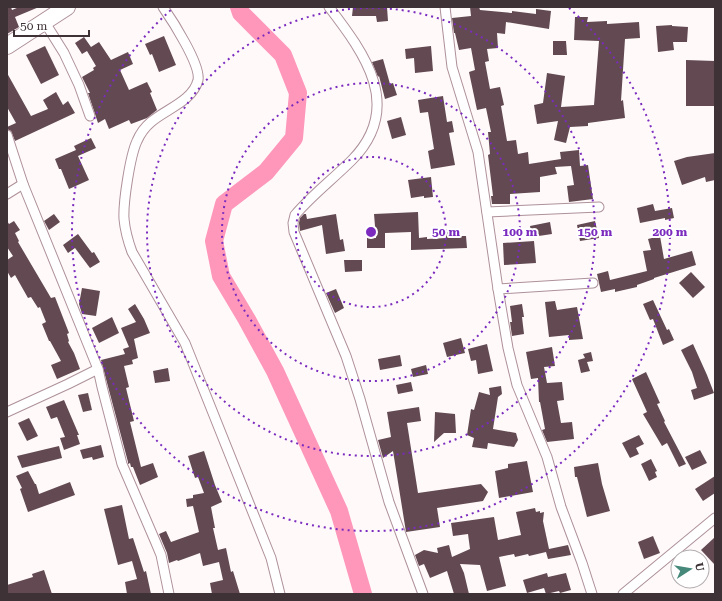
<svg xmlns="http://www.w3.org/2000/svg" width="722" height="601" viewBox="0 0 722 601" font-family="'Roboto Serif',serif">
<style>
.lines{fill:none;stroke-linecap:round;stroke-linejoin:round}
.river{stroke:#fe97ba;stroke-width:18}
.building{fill:#634a52}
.street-casing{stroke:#ae919a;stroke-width:11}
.highway-casing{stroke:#ae919a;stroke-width:18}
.street{stroke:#fff;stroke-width:9}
.highway{stroke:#fff;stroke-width:16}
.ring{fill:none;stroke:#7b2cbf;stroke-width:2;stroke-dasharray:2 4}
.centre{fill:#7b2cbf;stroke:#fff;stroke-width:2}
.ring-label{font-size:12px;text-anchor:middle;font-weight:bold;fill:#7b2cbf;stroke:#fff;stroke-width:4;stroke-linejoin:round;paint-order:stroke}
</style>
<rect width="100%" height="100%" fill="#fff9fa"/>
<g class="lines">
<polyline class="river" points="239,7 241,13 283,55 298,93 294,138 266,172 224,204 214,241 221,276 246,318 275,371 339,511 363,594"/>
</g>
<g class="building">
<polygon points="7,7 11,7 12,10 19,7 39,7 15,17 19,27 7,34"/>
<polygon points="353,7 387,7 388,21 377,22 376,16 352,16"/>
<polygon points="470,7 479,7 480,10 512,13 512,11 536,14 536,9 551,11 549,29 506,22 505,34 497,33 498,48 487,49 489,61 485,62 490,89 500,87 504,105 501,106 507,141 516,140 518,154 528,152 529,164 561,159 560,152 579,150 580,166 588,165 593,199 569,202 567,186 574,185 571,166 555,167 557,174 540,177 540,192 510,194 510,204 492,204 491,196 493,196 488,155 490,154 488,132 491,132 486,108 477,110 469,72 475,70 471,48 459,50 455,33 454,33 452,18 471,16"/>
<polygon points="575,17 588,17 587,22 607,21 607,24 639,22 640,38 625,39 621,101 623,100 625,118 588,123 588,126 570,127 566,143 554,140 558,121 537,124 534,105 543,103 547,73 565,76 561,107 594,105 599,41 574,40"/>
<polygon points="672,25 672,26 688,27 687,42 673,42 674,50 658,52 656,26"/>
<polygon points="164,36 176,65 159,72 152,54 150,55 145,44"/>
<polygon points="84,37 91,47 99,42 111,60 128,52 133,64 120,70 129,90 147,82 152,92 150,93 157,110 147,118 131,124 129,120 109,129 105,119 98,123 88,93 90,93 82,77 94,70 93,68 96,66 87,51 82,54 75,43"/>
<polygon points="553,41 566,41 567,55 553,55"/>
<polygon points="45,46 59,75 41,84 26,55"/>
<polygon points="431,46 433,71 415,73 414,58 406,59 405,49"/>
<polygon points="383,59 390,84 393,83 397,95 385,99 379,76 378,77 372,62"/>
<polygon points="686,60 715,61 715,106 686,106"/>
<polygon points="7,73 31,116 48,109 43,100 56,92 63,105 68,101 75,113 15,141 11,131 7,129 7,127 16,123 7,107"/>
<polygon points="443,96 447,122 452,121 454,132 449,133 455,165 431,169 428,151 434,149 428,112 420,113 418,100"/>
<polygon points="401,117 406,135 392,139 387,121"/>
<polygon points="91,138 96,148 78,156 89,180 69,189 61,169 59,169 55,159 76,150 74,146"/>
<polygon points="715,153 715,180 706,182 705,177 682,185 674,161 687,157"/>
<polygon points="431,177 433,197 424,198 424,196 411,198 408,180"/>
<polygon points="653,204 655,211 672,208 674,218 665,220 665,218 640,223 637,208"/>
<polygon points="418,212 419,238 427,237 427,239 446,238 445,231 456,230 456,236 466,236 467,248 411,250 411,232 385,233 385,248 367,248 367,238 376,238 374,214"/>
<polygon points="54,214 60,222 49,230 44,221"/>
<polygon points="304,214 306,214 307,219 336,214 340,240 343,239 345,251 326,254 322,225 300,231 299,223 300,218"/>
<polygon points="7,221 9,224 14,221 20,230 15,233 19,241 18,242 51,298 55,297 69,333 67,334 69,341 68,342 74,353 80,369 57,379 51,365 61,361 50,341 49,341 42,324 46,322 40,307 38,308 31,297 28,298 15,275 11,278 7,271 7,260 13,256 7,247"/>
<polygon points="595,221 599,238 580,241 577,225"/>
<polygon points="550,222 552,234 532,237 530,226"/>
<polygon points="78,234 92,253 94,252 100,262 90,268 75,248 68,253 63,245"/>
<polygon points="660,236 664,259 692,251 696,265 654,278 654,279 637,285 637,287 615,292 615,289 601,292 597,274 608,271 610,280 647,271 643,251 651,250 648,239"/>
<polygon points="534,241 536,263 504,265 503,243"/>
<polygon points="344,260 362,260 362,271 345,272"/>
<polygon points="691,272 705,287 693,298 679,283"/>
<polygon points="82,288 100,291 96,316 82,314 79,304"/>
<polygon points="336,289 344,308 335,313 326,293"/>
<polygon points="653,300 667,330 669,329 674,340 663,345 653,319 650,320 643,304"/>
<polygon points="555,301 557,310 577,307 583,339 569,340 569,335 549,337 545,302"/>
<polygon points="135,304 144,319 150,333 134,339 138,358 132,360 133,364 124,366 129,387 126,388 134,421 130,422 141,467 153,463 158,477 140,485 133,467 131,467 130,463 128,464 128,462 101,360 125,354 123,349 129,347 121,328 136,322 128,309"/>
<polygon points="522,304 524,317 522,317 524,334 512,336 510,322 512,322 510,306"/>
<polygon points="112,317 119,333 99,343 92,328"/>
<polygon points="461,338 465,353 447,357 443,343"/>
<polygon points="487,344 493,371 478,374 476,360 471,361 468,349"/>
<polygon points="693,344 707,375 714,393 694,400 691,390 697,388 692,372 681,350"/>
<polygon points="552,347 555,366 544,367 547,383 562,382 564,400 557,401 561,423 572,422 574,439 547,442 542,430 545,429 540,402 539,402 538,378 531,379 526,352"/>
<polygon points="591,352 593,361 587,362 590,371 581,373 578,360 585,358 583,354"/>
<polygon points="400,355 402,366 380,370 378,359"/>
<polygon points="426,365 428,374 413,377 411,369"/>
<polygon points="168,368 170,381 155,383 153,371"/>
<polygon points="646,372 660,403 657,404 665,421 664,422 686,464 679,467 667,443 662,446 643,414 647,412 632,379"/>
<polygon points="411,382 413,391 398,394 396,385"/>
<polygon points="501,386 502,394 498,397 493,429 516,433 518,440 514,447 488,443 487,449 472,447 474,438 467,435 471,409 474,410 479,392 490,395 489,388"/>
<polygon points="88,393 92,410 83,412 78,395"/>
<polygon points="64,400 79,435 77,435 80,444 64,450 60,438 65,437 57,417 51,419 46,407"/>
<polygon points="419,407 421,421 407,423 418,493 481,484 488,492 483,501 437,508 440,527 406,532 393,451 383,458 378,440 391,437 387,412"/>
<polygon points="435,412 455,414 456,433 444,433 434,442"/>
<polygon points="29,418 38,436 27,441 18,423"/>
<polygon points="639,435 644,444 636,448 639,454 630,458 622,443"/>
<polygon points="101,445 104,457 93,460 92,457 83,459 80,450"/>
<polygon points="59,446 62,458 22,468 17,456"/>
<polygon points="700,450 707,463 692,470 685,457"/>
<polygon points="204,451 215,485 222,502 211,507 215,528 213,528 218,550 226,548 231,572 233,571 240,594 212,594 210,583 223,580 219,562 203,566 200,553 178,561 177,560 169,563 167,553 159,534 166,531 171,542 199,532 193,506 187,507 186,499 193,498 193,495 204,493 198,477 195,478 188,456"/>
<polygon points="651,459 657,471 655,472 657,477 649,481 641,464"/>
<polygon points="527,461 533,492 499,498 495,471 508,468 508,464"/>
<polygon points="598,463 602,484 610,511 587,517 577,477 575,477 574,467"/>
<polygon points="28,471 35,484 36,484 39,494 70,482 75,495 28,512 20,489 22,488 16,476"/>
<polygon points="715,476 715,493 703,501 695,489"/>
<polygon points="122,505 129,539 133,538 144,572 146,571 151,594 127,594 125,582 137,579 132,561 118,565 104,509"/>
<polygon points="535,508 536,512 540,511 540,513 544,512 543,521 549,549 568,545 571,555 548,559 546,552 529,556 528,554 515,557 514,554 499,557 506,586 487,591 480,565 460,564 464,573 469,594 454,594 447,571 430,578 424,564 419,566 415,555 424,550 438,553 437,548 449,545 452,557 470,549 468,534 453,536 451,523 494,517 498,540 521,535 516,512"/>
<polygon points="653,536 660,553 644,559 638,542"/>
<polygon points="715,537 715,565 701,550"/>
<polygon points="44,570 52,594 7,594 7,585 33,577 32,574"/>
<polygon points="547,573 548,577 566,573 571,590 560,593 559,591 546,594 544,588 527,593 523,580"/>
</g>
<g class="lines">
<g class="street-casing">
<g id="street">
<path d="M163,7C172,20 201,65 198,80C193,101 166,109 151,122C145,127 140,134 137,141C130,156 123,203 124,219C125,230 128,241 132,252L185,343L271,558L280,594"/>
<path d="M329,7C365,54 404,107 352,160C333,179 312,195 295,215L293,223L294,232L346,356L360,399L389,502L423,594"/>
<polyline points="445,7 452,67 478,152 498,289 508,348 517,385 547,457 561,507 582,563 592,594"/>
<polyline points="44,21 64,53 79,85 90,116"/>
<polyline points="7,135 23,184 98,369 102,387 122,464 156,543 161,555 169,594"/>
<polyline points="7,194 23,184"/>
<polyline points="487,212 599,207"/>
<polyline points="498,289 593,283"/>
<polyline points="7,412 68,384 98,369"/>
<polyline points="623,594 715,518"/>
</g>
</g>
<g class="highway-casing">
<polyline id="highway" points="7,46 67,7"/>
</g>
<use href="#street" class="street"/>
<use href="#highway" class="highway"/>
</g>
<g class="ring">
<circle cx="371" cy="232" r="75"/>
<circle cx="371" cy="232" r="149"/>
<circle cx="371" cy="232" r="224"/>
<path d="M569 8A299 299 0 1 1 173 8"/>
</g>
<circle cx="371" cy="232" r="6" class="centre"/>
<g class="ring-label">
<text x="446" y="236">50 m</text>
<text x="520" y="236">100 m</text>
<text x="595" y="236">150 m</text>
<text x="670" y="236">200 m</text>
</g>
<rect width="722" height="601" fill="none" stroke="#3e3236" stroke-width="16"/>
<g transform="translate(690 569) rotate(78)"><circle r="19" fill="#ffffff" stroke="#b2adaf"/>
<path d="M0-3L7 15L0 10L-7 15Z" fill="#46897b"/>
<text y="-6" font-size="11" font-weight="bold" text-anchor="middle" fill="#3e3236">U</text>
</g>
<path d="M14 30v6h75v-6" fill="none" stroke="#3e3236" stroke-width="2"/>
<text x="20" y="30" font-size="12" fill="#3e3236" stroke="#ffffff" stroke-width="3" paint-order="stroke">50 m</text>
</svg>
